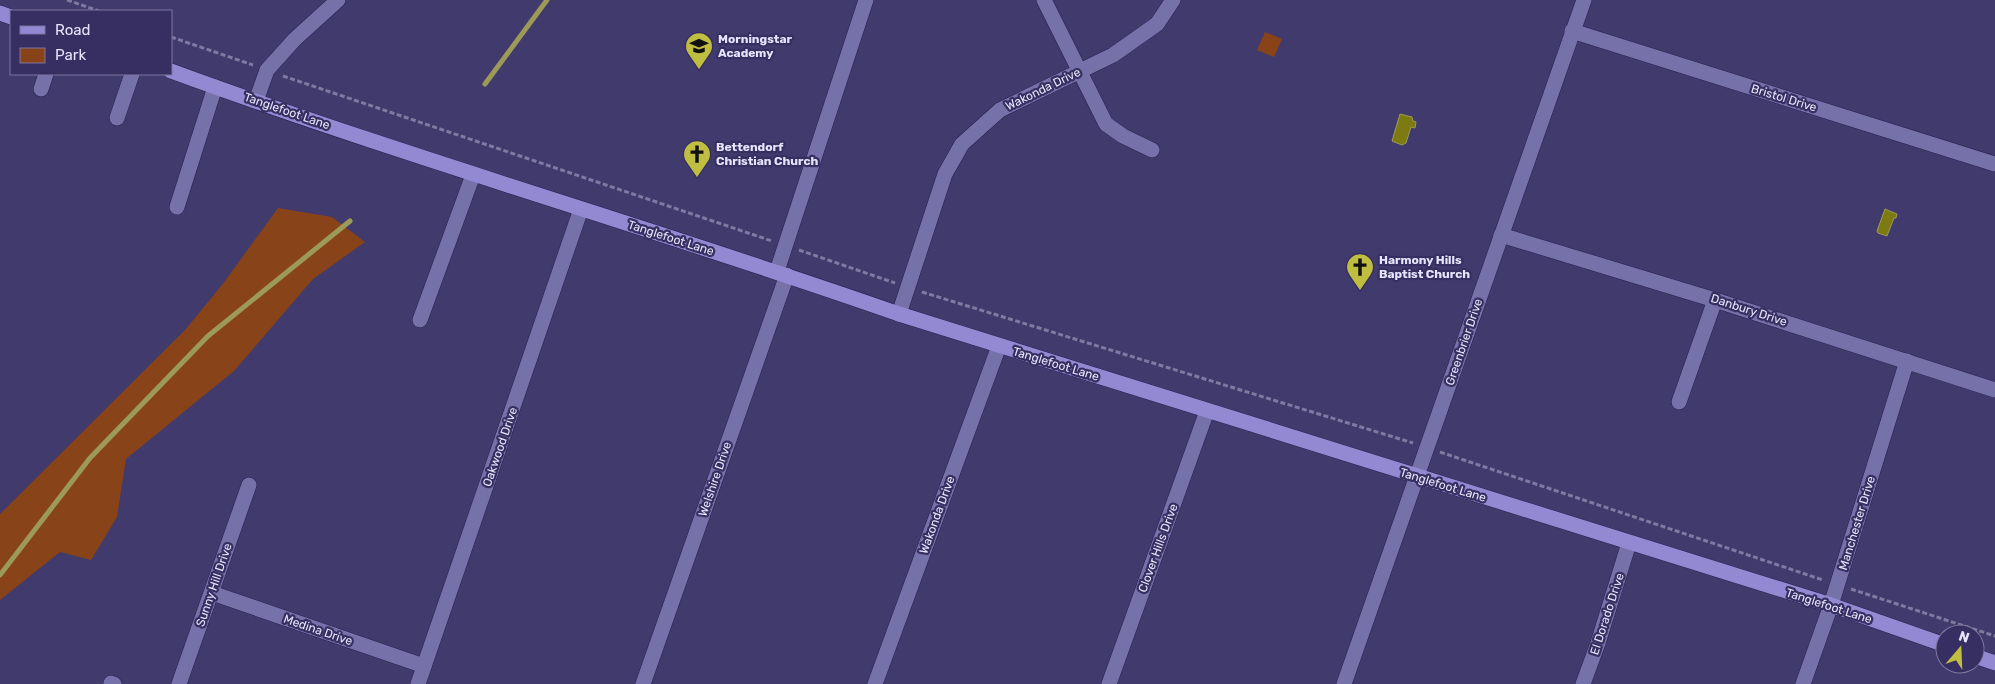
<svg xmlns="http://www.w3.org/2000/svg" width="1995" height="684" viewBox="0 0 1995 684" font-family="Rubik,sans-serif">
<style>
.green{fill:#894318}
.water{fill:#7c7a10;stroke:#9c9a57}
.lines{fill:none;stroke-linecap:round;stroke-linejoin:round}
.stream{stroke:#9c9a57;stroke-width:5}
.minor-casing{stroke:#291f50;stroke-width:16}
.major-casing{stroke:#291f50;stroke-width:16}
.path{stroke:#7f7aa3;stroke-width:3;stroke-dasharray:5 2.5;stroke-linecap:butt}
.minor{stroke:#7771a9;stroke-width:15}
.major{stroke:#9289d2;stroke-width:15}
.labels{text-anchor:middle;stroke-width:4.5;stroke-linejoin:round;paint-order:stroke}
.poi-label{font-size:12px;font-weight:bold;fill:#e6e4fd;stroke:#372f61;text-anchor:start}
.street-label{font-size:12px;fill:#e6e4fd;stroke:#372f61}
</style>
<rect width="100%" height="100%" fill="#413a6d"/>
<g class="green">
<polygon points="1265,32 1282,39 1274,57 1257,50"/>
<polygon points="278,208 332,217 365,242 313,279 234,371 126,459 117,517 91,560 60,552 0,600 0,514 185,330 222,285"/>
</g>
<g class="water">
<polygon points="1400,114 1412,117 1413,121 1416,122 1415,128 1411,127 1406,143 1402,145 1392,141"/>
<polygon points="1885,209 1897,214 1896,218 1894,218 1887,236 1878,233 1877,231"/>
</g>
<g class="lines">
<g class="stream">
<polyline points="485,84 547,0"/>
<polyline points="0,575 90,458 208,336 350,221"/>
</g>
<g class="minor-casing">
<g id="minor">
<polyline points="1044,0 1106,124 1123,136 1152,150"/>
<polyline points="1572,31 1995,164"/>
<polyline points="41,89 46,74"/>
<polyline points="256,101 267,70 295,39 338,0"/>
<polyline points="117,118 132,74"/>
<polyline points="177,207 215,87"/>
<polyline points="1501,235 1715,300 1995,390"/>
<polyline points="777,271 866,0"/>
<polyline points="899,314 945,174 962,144 1000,110 1113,55 1157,24 1173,0"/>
<polyline points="420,320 473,175"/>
<polyline points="1679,402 1715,300"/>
<polyline points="212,593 424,666"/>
<polyline points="111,683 114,684"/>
<polyline points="179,684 249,485"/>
<polyline points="418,684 581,209"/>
<polyline points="643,684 787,275"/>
<polyline points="875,684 999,346"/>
<polyline points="1109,684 1207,411"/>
<polyline points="1344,684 1584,0"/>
<polyline points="1583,684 1598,643 1629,543"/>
<polyline points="1803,684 1831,605 1907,361"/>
</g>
</g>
<g class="major-casing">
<g id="major">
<polyline points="0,13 11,17"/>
<path d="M171,71C411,159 657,229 899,314L1831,605L1945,645"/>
<polyline points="1975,656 1995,663"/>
</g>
</g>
<g class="path">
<polyline points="67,0 99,11"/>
<polyline points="171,37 253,65"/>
<polyline points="283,76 772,241"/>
<polyline points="799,250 895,283"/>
<polyline points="922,292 1413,443"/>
<polyline points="1440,452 1823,580"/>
<polyline points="1851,589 1995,636"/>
</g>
<use href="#minor" class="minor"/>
<use href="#major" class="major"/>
</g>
<defs>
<g id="school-pin" transform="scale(1.4375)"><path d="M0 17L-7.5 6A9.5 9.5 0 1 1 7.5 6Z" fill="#c0be41" stroke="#372f61"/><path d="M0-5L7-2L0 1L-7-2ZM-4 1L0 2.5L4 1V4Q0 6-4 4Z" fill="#111"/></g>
<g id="church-pin" transform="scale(1.4375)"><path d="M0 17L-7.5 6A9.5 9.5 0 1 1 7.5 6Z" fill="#c0be41" stroke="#372f61"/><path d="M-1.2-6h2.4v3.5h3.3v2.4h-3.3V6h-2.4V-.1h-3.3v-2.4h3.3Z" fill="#111"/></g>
</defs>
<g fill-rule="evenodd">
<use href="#school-pin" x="699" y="46"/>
<use href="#church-pin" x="697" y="154"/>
<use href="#church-pin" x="1360" y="267"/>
</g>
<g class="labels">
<g class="poi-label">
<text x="718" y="43">Morningstar<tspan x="718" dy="14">Academy</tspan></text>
<text x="716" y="151">Bettendorf<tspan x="716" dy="14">Christian Church</tspan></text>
<text x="1379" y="264">Harmony Hills<tspan x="1379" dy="14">Baptist Church</tspan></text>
</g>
<g class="street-label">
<text transform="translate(1043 89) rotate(-26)" y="4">Wakonda Drive</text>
<text transform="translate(1784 98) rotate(17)" y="4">Bristol Drive</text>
<text transform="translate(287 111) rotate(19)" y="4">Tanglefoot Lane</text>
<text transform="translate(671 238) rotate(18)" y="4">Tanglefoot Lane</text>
<text transform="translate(1749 310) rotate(18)" y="4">Danbury Drive</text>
<text transform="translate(1464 342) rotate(-71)" y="4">Greenbrier Drive</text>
<text transform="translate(1056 364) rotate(17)" y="4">Tanglefoot Lane</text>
<text transform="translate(500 447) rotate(-71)" y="4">Oakwood Drive</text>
<text transform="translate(715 479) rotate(-71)" y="4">Welshire Drive</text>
<text transform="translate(1443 485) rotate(17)" y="4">Tanglefoot Lane</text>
<text transform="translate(937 515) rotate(-70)" y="4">Wakonda Drive</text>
<text transform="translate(1857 523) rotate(-73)" y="4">Manchester Drive</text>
<text transform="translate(1158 548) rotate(-70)" y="4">Clover Hills Drive</text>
<text transform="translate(214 585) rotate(-71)" y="4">Sunny Hill Drive</text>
<text transform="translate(1829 606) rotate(18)" y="4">Tanglefoot Lane</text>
<text transform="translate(1607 614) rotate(-72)" y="4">El Dorado Drive</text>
<text transform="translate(318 630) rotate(19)" y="4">Medina Drive</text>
</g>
</g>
<rect x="10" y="10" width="162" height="65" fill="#372f61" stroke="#7d779f"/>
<rect x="20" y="26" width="25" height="8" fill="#9289d2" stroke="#7d779f"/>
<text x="55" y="35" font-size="15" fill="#e6e4fd">Road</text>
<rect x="20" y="48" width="25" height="15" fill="#894318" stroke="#7d779f"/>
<text x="55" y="60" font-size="15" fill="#e6e4fd">Park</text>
<g transform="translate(1960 649) rotate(19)"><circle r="24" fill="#372f61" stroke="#7d779f"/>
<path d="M0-4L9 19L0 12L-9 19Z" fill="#c0be41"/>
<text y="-8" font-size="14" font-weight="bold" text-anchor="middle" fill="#e6e4fd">N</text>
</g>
</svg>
